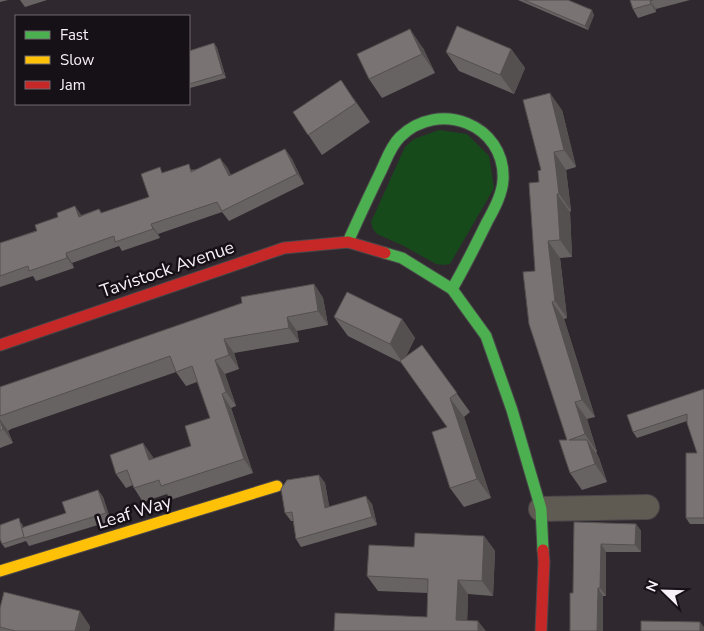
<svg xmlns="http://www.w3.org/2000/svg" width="704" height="631" viewBox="0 0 704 631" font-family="'Nunito Sans',sans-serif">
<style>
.green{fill:#174a1a}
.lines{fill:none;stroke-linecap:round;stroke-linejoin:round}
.street-casing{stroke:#4a464a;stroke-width:26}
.fast-casing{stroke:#4a464a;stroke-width:13}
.slow-casing{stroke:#4a464a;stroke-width:13}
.jam-casing{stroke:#4a464a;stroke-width:13}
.street{stroke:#5f5a52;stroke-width:24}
.fast{stroke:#4caf50;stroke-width:11}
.slow{stroke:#ffc107;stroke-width:11}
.jam{stroke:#c62828;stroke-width:11}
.wall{fill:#686363}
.shaded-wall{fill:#555050}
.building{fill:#797373;stroke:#555050}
.labels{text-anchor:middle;stroke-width:5;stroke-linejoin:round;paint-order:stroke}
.street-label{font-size:18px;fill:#f8f1f9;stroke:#161116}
</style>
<rect width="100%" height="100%" fill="#2f292f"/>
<polygon class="green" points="439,130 467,134 489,156 494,188 450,264 443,265 436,264 404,246 377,234 373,229 371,222 405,147 414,139"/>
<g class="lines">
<g class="street-casing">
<polyline id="street" points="541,509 647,507"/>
</g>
<g class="fast-casing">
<g id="fast">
<path d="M348,242C358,219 369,196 380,173C386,161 390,147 400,137C438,99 506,124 503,180C502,195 494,209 487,222C476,244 465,267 452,289"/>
<polyline points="385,253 402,258 452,289 486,336 512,410 541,509 543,550"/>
</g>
</g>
<g class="slow-casing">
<polyline id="slow" points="0,571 277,486"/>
</g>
<g class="jam-casing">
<g id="jam">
<polyline points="0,345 284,248 348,242 385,253"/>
<polyline points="541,631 544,562 543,550"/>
</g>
</g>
<use href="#street" class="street"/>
<use href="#fast" class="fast"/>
<use href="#slow" class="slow"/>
<use href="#jam" class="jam"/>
</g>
<g class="wall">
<polygon points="0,0 8,0 0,2"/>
<polygon points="20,0 47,0 25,7"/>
<polygon points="518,0 568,0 594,15 588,30"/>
<polygon points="630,0 690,0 656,9 656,12 638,18 633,9"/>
<polygon points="214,43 217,48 226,78 190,88 189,86 189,51"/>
<polygon points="423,48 435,73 382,98 369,79"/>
<polygon points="511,49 525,68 514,94 459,71 446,52"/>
<polygon points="354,99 370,122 322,155 293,112"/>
<polygon points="562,110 576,167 566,170 571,211 570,212 572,257 560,258 567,318 564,319 595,417 587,419 597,452 596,452 599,458 607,482 582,490 570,473 567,440 535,271 539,182 541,170"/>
<polygon points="285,149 292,159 304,184 229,221 222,212 158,234 160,238 122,251 119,246 72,263 74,268 36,281 33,276 0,287 0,243 99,209 102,213 149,197 163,172 227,167 231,175"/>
<polygon points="314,284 323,298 328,325 297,331 299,342 234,353 239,369 225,374 236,406 231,408 253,473 170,500 167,494 143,502 134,488 133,485 126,488 116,474 143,443 153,459 191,446 210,418 197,382 186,386 176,372 11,429 8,431 13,443 0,448 0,387"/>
<polygon points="334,317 402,319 415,338 406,356 422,345 470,412 464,417 491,498 464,507 450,488 447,427 402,363 348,336"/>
<polygon points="704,389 704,524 690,524 686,518 697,453 687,421 637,438 633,432"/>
<polygon points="319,475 325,483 329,506 372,504 377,525 301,547 296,539 293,521 291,521 285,513"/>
<polygon points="98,490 103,497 111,521 29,546 26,541 5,548 2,544 22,523 23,528 66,513"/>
<polygon points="574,522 636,524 641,531 641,552 606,552 606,596 603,596 603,631 570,631 573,593"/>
<polygon points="484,536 495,551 493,596 468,594 467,620 427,617 428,593 378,591 367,576 414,547"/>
<polygon points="0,608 90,626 89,631 0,631"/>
</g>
<g class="shaded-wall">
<polygon points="650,1 656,9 656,12 651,4"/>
<polygon points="592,10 594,15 588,30 585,26"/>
<polygon points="410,29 423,48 435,73 422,54"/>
<polygon points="214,43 217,48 226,78 223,74"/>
<polygon points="511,49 525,68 514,94 500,75"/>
<polygon points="341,80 354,99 370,122 356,103"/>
<polygon points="550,93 562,110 576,167 564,150"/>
<polygon points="285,149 292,159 304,184 297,174"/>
<polygon points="554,152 566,170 571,211 559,194"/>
<polygon points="220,158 227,167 236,186 229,176"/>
<polygon points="557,194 570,212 572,257 560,240"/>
<polygon points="75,206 82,216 79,217"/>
<polygon points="151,224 158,234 160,238 153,229"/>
<polygon points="548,241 560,258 567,318 555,301"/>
<polygon points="66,253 72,263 74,268 67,258"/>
<polygon points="314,284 323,298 328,325 318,311"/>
<polygon points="552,302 564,319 595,417 582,400"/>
<polygon points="287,317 297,331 299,342 289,328"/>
<polygon points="402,319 415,338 403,363 390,344"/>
<polygon points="224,339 234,353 239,369 229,355"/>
<polygon points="215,360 225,374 236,406 226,392"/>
<polygon points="222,394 231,408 253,473 244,459"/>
<polygon points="450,398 464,417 491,498 477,479"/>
<polygon points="575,402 587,419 597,452 585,434"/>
<polygon points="0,419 8,431 13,443 3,429"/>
<polygon points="587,440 599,458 607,482 595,464"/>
<polygon points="143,443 153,457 158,474 149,460"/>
<polygon points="319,475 325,483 331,516 325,508"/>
<polygon points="98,490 103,497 111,521 106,513"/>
<polygon points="366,496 372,504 377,525 372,517"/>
<polygon points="636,524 641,531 641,552 635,545"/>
<polygon points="484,536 495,551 493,596 482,581"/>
<polygon points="601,544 606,552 606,596 600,588"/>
<polygon points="458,580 468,594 467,631 456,620"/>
<polygon points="598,588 603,596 603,631 597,631"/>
<polygon points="80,611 90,626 89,631 75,631"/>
<polygon points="478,621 486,631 478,631"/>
<polygon points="700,622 704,627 704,631 700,631"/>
</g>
<g class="building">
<polygon points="524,0 568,0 592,10 585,26"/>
<polygon points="630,0 653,0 650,1 651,4 633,9"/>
<polygon points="457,26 511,49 500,75 446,52"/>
<polygon points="410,29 422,54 369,79 357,54"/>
<polygon points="214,43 223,74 189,84 189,51"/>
<polygon points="341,80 356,103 308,135 293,112"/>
<polygon points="550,93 564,150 554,152 559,194 557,194 560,240 548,241 555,301 552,302 582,400 575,402 585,434 569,440 587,440 595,464 570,473 559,440 567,440 529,324 523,272 535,271 529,183 539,182 538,171 541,170 523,100"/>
<polygon points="285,149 297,174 222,211 217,202 151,224 153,229 115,242 114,236 66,253 67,258 29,271 28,266 0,276 0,243 37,231 35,225 58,217 57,213 75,206 79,217 99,209 101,213 149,197 141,174 160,167 162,173 189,164 191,172 220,158 229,176"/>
<polygon points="314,284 318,311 287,317 289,328 224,339 229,355 215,360 226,392 222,394 244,459 161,486 159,480 134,488 127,470 116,474 110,455 143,443 149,460 191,446 185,426 210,418 192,366 176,372 170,356 0,416 0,387 242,303 241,297"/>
<polygon points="347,292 402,319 390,344 334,317"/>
<polygon points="422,345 457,393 450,398 477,479 450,488 432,432 447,427 400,361"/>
<polygon points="704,389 704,518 686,518 686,453 697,453 687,423 687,414 633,432 627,415"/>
<polygon points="0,420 3,429 0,431"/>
<polygon points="319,475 325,508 366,496 372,517 296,539 292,512 285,513 281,489 287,480"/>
<polygon points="98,490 106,513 24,538 21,528 66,513 62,502"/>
<polygon points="19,518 24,537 2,544 0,539 0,525"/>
<polygon points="574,522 636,524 635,545 601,544 600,588 598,588 597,631 570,631 570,593 573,593"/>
<polygon points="415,533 484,536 482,581 458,580 456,620 478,621 478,631 334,631 335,613 427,617 428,579 367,576 369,545 414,547"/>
<polygon points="4,592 80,611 75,631 15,631 0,627 0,608"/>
<polygon points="641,621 700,622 700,631 641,631"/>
</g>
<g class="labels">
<g class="street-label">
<text transform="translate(167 269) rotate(-19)" y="6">Tavistock Avenue</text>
<text transform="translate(134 512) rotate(-17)" y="6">Leaf Way</text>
</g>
</g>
<rect x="15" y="15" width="175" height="90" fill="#161116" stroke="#706b71"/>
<rect x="25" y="31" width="25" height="8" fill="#4caf50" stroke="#706b71"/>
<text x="60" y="40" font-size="15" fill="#f8f1f9">Fast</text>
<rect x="25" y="56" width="25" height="8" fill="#ffc107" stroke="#706b71"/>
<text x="60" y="65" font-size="15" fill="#f8f1f9">Slow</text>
<rect x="25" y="81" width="25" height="8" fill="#c62828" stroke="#706b71"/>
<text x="60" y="90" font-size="15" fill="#f8f1f9">Jam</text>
<g transform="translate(664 591) rotate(293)" stroke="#161116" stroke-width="4" paint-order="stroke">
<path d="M0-4L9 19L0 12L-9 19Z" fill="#f8f1f9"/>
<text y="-8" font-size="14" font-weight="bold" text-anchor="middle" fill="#f8f1f9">N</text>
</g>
</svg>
